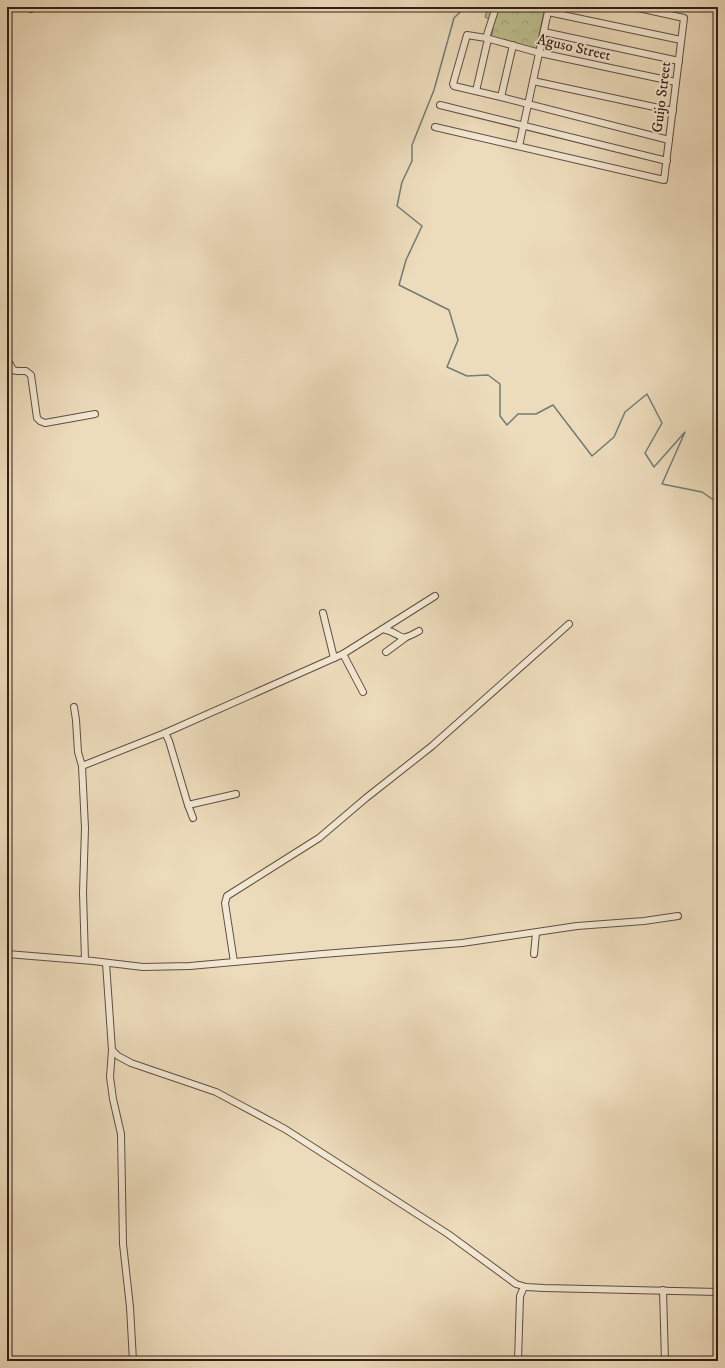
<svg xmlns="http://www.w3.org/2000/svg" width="725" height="1368" viewBox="0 0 725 1368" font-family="'IM FELL DW Pica',serif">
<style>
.park{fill:url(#park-crowns);stroke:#766f52}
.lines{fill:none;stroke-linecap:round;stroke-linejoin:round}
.stream{stroke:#707c77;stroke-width:1.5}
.street-casing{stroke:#604e40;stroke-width:8}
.street{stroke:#f3e8d3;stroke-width:6}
.labels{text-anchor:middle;stroke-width:4;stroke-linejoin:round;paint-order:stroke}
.street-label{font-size:15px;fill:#311f17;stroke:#f3e8d3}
</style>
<defs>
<pattern id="park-crowns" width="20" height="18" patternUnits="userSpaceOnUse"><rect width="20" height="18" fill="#bcbf8e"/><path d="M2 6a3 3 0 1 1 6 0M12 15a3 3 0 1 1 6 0" fill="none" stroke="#a2a47a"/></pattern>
</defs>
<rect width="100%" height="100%" fill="#eddcbc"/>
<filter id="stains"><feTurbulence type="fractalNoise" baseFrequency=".005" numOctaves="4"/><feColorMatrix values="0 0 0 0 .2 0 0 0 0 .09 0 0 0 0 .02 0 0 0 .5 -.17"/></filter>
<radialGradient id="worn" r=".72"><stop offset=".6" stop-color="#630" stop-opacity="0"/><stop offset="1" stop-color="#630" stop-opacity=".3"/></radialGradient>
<polygon class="park" points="488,7 545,7 536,49 491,39 494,22 485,17"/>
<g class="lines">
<polyline class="stream" points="465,7 454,18 434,90 412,145 412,161 402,182 397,206 422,226 406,260 399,285 449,310 458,340 447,367 467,376 488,375 500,384 500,416 507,425 518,414 536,414 553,405 592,456 614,437 625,412 647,394 662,423 645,453 654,467 685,432 662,484 702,492 718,503"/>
<g class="street-casing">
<g id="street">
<polyline points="28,7 31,9"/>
<polyline points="548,12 681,40"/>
<polyline points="544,32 679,61"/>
<polyline points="486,38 496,7"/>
<polyline points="533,81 673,111"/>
<polyline points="476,91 488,39"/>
<polyline points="501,97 513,45"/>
<polyline points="440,105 667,161"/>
<polyline points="435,127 664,180 684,18 634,7"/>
<polyline points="669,140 501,97 454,86 453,84 467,35 486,38 540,53 676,82"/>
<polyline points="519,146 549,7"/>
<polyline points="7,359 13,370 17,371 26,371 31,375 37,418 40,421 45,423 95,414"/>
<polyline points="323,613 334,658"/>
<path d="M383,629C405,634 396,644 419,631"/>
<polyline points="386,652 405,638"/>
<polyline points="343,654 363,692"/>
<polyline points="74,707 76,720 78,752 82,766"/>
<polyline points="165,733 169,741 188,805 236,794"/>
<polyline points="188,805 193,818"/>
<polyline points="7,954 93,961 143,967 190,966 323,954 462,943 577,926 644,921 678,916"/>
<polyline points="534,954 536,933"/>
<polyline points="85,960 83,893 85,828 82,766 165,733 343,654 435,596"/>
<polyline points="234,962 225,903 227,896 319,838 366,798 432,746 569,624"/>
<polyline points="106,963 112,1050 118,1056 131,1063 216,1092 285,1129 448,1234 516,1284 526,1287 544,1288 718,1292"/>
<polyline points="112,1050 110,1077 113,1099 121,1134 123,1244 130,1307 133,1361"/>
<polyline points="663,1290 665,1361"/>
<polyline points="518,1361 520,1296 524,1287"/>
</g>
</g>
<use href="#street" class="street"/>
</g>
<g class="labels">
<g class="street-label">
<text transform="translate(574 47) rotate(13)" y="5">Aguso Street</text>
<text transform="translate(661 97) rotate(-83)" y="5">Guijo Street</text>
</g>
</g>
<rect width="725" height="1368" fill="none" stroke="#eddcbc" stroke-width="24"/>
<rect x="8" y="8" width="709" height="1352" fill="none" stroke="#311f17" stroke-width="2"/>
<rect x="12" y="12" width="701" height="1344" fill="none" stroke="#311f17"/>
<rect width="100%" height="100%" filter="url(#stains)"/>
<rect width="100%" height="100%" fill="url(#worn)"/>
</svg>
